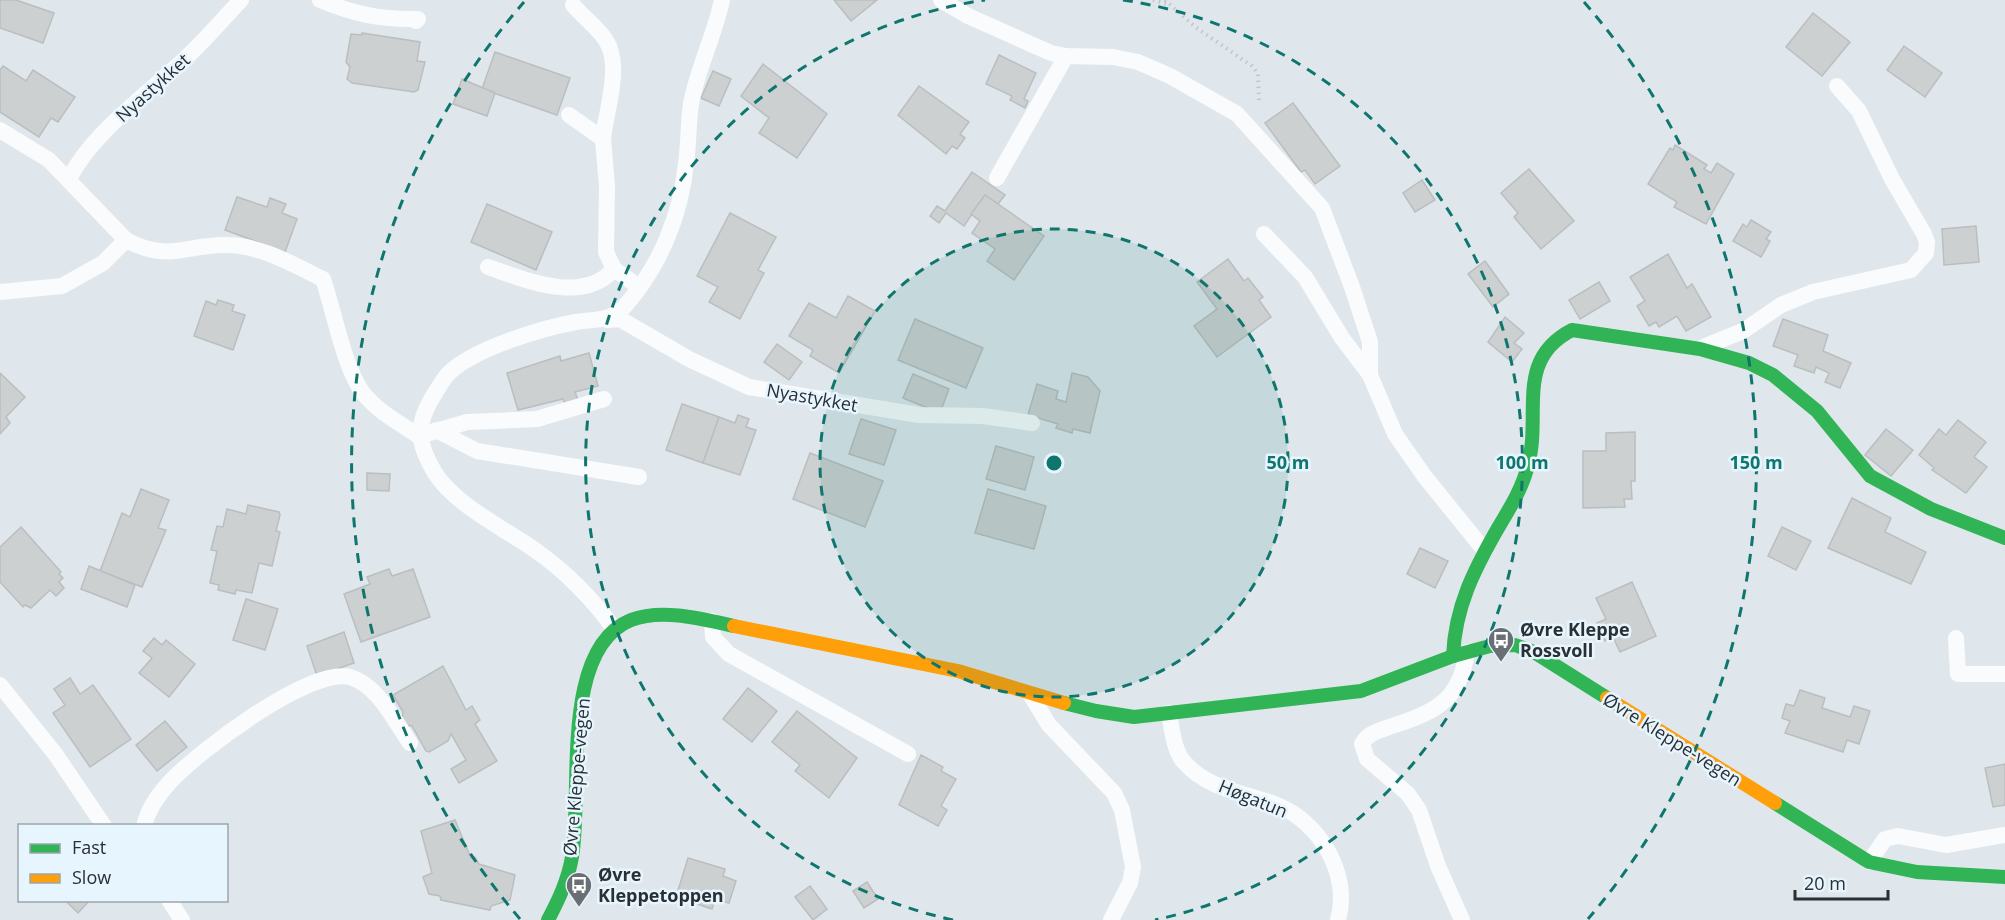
<svg xmlns="http://www.w3.org/2000/svg" width="2005" height="920" viewBox="0 0 2005 920" font-family="'Open Sans',sans-serif">
<style>
.building{fill:#cdd0d0;stroke:#bbbebe;stroke-width:1.5}
.lines{fill:none;stroke-linecap:round;stroke-linejoin:round}
.path{stroke:#c3c6c8;stroke-width:4;stroke-dasharray:1.5 4.5;stroke-linecap:butt}
.lane{stroke:#fafbfc;stroke-width:16}
.fast{stroke:#30b455;stroke-width:14}
.slow{stroke:#ff9f0a;stroke-width:14}
.ring{fill:none;stroke:#0f766e;stroke-width:3;stroke-dasharray:10 8}
.labels{text-anchor:middle;stroke-width:5;stroke-linejoin:round;paint-order:stroke}
.street-label{font-size:18px;fill:#292f33;stroke:#e7f5ff}
.poi-label{font-size:18px;font-weight:bold;fill:#292f33;stroke:#e7f5ff;text-anchor:start}
.centre{fill:#0f766e;stroke:#e7f5ff;stroke-width:3}
.ring-label{font-size:18px;text-anchor:middle;font-weight:bold;fill:#0f766e;stroke:#e7f5ff;stroke-width:5;stroke-linejoin:round;paint-order:stroke}
</style>
<rect width="100%" height="100%" fill="#dfe7ec"/>
<g class="building">
<polygon points="0,0 16,0 54,13 43,43 0,28"/>
<polygon points="834,0 877,0 851,21"/>
<polygon points="1813,13 1850,42 1822,76 1786,47"/>
<polygon points="362,33 420,42 417,61 425,62 418,90 414,92 352,83 347,79 350,67 346,62 351,34 362,35"/>
<polygon points="1904,46 1942,73 1925,97 1887,70"/>
<polygon points="495,52 570,78 557,115 482,89"/>
<polygon points="999,55 1036,73 1024,99 1028,101 1025,108 1010,100 1012,96 986,84"/>
<polygon points="763,64 827,114 797,158 759,133 769,118 741,96"/>
<polygon points="3,66 26,81 33,70 75,97 58,122 51,118 39,137 0,112 0,70"/>
<polygon points="713,71 731,79 719,106 701,98"/>
<polygon points="462,79 495,93 487,116 453,104"/>
<polygon points="919,86 969,122 960,134 965,138 957,149 952,146 946,154 898,115"/>
<polygon points="1293,103 1340,166 1315,184 1305,170 1301,172 1265,123"/>
<polygon points="1675,145 1707,165 1704,169 1711,173 1717,163 1734,174 1706,224 1674,207 1677,202 1648,184 1670,148 1673,150"/>
<polygon points="1529,169 1574,221 1541,249 1514,217 1518,213 1501,193"/>
<polygon points="972,172 1005,195 998,204 985,195 964,226 946,213 939,223 930,216 937,206 945,211"/>
<polygon points="1422,180 1435,200 1415,212 1403,193"/>
<polygon points="985,195 1044,236 1014,280 987,261 995,249 972,233 980,221 971,214"/>
<polygon points="237,197 267,207 270,198 286,204 282,213 297,219 285,252 225,230"/>
<polygon points="487,204 552,232 536,270 471,242"/>
<polygon points="730,213 776,237 758,270 764,273 740,319 709,302 718,287 697,276"/>
<polygon points="1751,220 1771,232 1766,239 1770,241 1761,257 1733,241 1743,224 1747,227"/>
<polygon points="1976,226 1979,262 1944,265 1942,229"/>
<polygon points="1668,254 1687,288 1692,284 1711,317 1686,331 1677,316 1659,327 1656,322 1649,326 1637,306 1645,301 1630,277"/>
<polygon points="1228,259 1244,281 1248,278 1263,297 1259,300 1271,317 1217,357 1194,326 1217,309 1197,282"/>
<polygon points="1485,261 1509,294 1493,307 1468,274"/>
<polygon points="1599,282 1610,301 1580,319 1569,300"/>
<polygon points="848,296 875,311 839,373 810,356 813,350 789,336 809,303 836,318"/>
<polygon points="218,300 234,305 232,311 245,315 233,350 194,336 206,301 216,305"/>
<polygon points="1505,317 1524,333 1514,343 1522,349 1512,362 1488,342"/>
<polygon points="915,319 983,348 966,388 898,360"/>
<polygon points="1783,319 1828,335 1823,351 1851,363 1840,388 1825,382 1829,373 1816,367 1814,373 1794,366 1798,355 1773,346"/>
<polygon points="777,344 802,362 789,380 764,362"/>
<polygon points="589,353 598,386 575,392 578,400 565,404 563,399 518,410 507,373 560,356 561,361"/>
<polygon points="0,373 25,397 6,417 10,423 0,434"/>
<polygon points="1072,373 1088,377 1100,391 1090,433 1073,429 1072,433 1056,428 1058,424 1028,415 1037,384 1058,391 1056,399 1066,402"/>
<polygon points="913,374 949,389 940,413 903,398"/>
<polygon points="682,404 719,417 703,463 666,450"/>
<polygon points="738,415 749,419 746,427 756,430 740,475 703,463 719,417 735,423"/>
<polygon points="861,419 896,430 884,465 849,454"/>
<polygon points="1958,420 1986,442 1974,457 1987,467 1966,493 1932,470 1934,468 1919,455 1939,429 1946,435"/>
<polygon points="1886,429 1913,450 1891,476 1865,455"/>
<polygon points="1635,432 1635,481 1631,481 1632,499 1624,499 1625,507 1583,508 1583,451 1606,451 1606,433"/>
<polygon points="996,446 1034,457 1025,490 986,479"/>
<polygon points="810,453 883,481 865,527 793,499"/>
<polygon points="367,473 390,474 389,491 367,490"/>
<polygon points="141,489 169,500 158,528 166,530 142,587 100,571 122,513 130,517"/>
<polygon points="988,489 1046,506 1034,549 975,533"/>
<polygon points="1852,498 1891,518 1885,532 1926,552 1911,584 1828,548"/>
<polygon points="248,505 279,512 280,515 276,531 280,532 272,566 259,563 252,593 236,590 235,594 218,590 219,585 210,583 217,551 211,550 217,526 223,527 227,509 246,514"/>
<polygon points="21,527 61,572 59,574 63,578 59,582 64,588 56,596 50,590 31,608 25,605 23,607 0,582 0,547"/>
<polygon points="1782,527 1811,541 1796,570 1768,556"/>
<polygon points="1420,548 1448,561 1435,588 1407,574"/>
<polygon points="89,566 135,585 127,607 81,589"/>
<polygon points="389,569 392,576 413,569 430,617 361,642 344,594 370,584 367,577"/>
<polygon points="1632,582 1656,636 1620,652 1613,637 1605,641 1597,623 1606,619 1596,598"/>
<polygon points="246,599 278,609 265,650 233,640"/>
<polygon points="344,632 354,663 317,676 307,646"/>
<polygon points="154,638 162,645 166,640 195,664 169,697 139,673 152,658 143,651"/>
<polygon points="443,666 466,710 472,706 480,720 475,724 497,761 459,783 451,769 466,760 451,734 448,741 429,752 426,751 412,726 406,725 402,717 403,712 393,695"/>
<polygon points="70,678 80,694 93,685 131,739 90,767 53,713 65,705 54,689"/>
<polygon points="748,688 777,711 752,742 723,719"/>
<polygon points="1800,690 1825,698 1822,708 1850,717 1854,706 1870,711 1859,744 1847,740 1843,752 1785,733 1790,721 1782,718 1786,704 1794,706"/>
<polygon points="797,711 857,758 829,798 795,771 800,765 772,742"/>
<polygon points="165,721 187,747 157,771 136,745"/>
<polygon points="921,755 943,767 941,771 956,779 941,806 947,810 938,826 899,805"/>
<polygon points="2005,764 2005,805 1993,807 1985,768"/>
<polygon points="455,820 471,858 475,857 479,864 515,875 510,900 491,906 490,910 441,900 440,896 429,894 423,877 432,873 421,831"/>
<polygon points="688,858 725,869 723,876 736,881 729,903 715,899 712,909 676,897"/>
<polygon points="867,882 878,899 864,908 853,891"/>
<polygon points="810,886 827,909 813,920 795,897"/>
<polygon points="65,900 90,900 78,913"/>
</g>
<g class="lines">
<g class="path">
<polyline points="1153,0 1167,4"/>
<polyline points="1165,0 1194,26 1252,66 1258,74 1259,101"/>
</g>
<g class="lane">
<path d="M320,0C353,14 382,20 418,19L416,21"/>
<polyline points="941,0 968,16 1051,53 1066,56 1113,57 1138,62 1170,76 1237,114 1322,208 1352,287 1370,342 1370,375 1395,434 1425,477 1485,551"/>
<path d="M573,5C582,16 597,27 605,39C623,64 606,110 603,139"/>
<polyline points="569,115 603,139 607,187 606,252 614,269 639,287"/>
<path d="M0,130L49,160L126,240C169,263 186,244 227,245C260,245 294,265 323,279C334,311 344,368 363,393C378,412 400,423 419,436L467,422L537,419L604,399"/>
<polyline points="997,178 1066,56"/>
<path d="M69,179C91,135 141,99 177,66C200,46 220,22 241,0"/>
<polyline points="1264,234 1305,277 1342,338 1370,375"/>
<path d="M488,267C526,280 583,305 614,269"/>
<polyline points="0,292 62,286 103,263 126,240"/>
<polyline points="607,320 620,319 689,359 749,387 919,415 983,416 1032,423"/>
<polyline points="1703,347 1743,331 1781,305 1813,292 1911,270 1926,253 1927,242 1924,234 1892,179 1859,111 1837,86"/>
<polyline points="436,430 477,451 639,477"/>
<polyline points="712,621 713,637 729,654 908,754"/>
<path d="M614,629C594,600 565,571 535,550C505,529 454,504 435,473C418,445 415,426 432,398C438,389 443,378 450,372C476,348 542,328 576,322C595,319 611,322 625,306C660,266 681,215 686,163C689,143 688,123 691,104C697,69 715,35 722,0"/>
<polyline points="1956,638 1958,674 2005,674"/>
<polyline points="0,685 56,755 104,826"/>
<polyline points="1030,694 1049,725 1114,793 1122,810 1133,867 1130,883 1111,920"/>
<path d="M1169,713C1172,728 1173,748 1183,761C1208,790 1243,792 1277,805C1320,822 1351,875 1338,920"/>
<path d="M144,826C148,809 157,796 169,783C196,753 309,667 350,677C378,685 395,722 410,743"/>
<polyline points="1869,862 1885,839 1898,836 1946,845 2005,835"/>
<polyline points="169,900 182,920"/>
<path d="M1462,920L1438,866L1419,810L1408,794L1367,759L1362,744C1368,733 1378,731 1389,727C1433,713 1460,702 1467,652"/>
</g>
<g class="fast">
<path d="M1453,656C1455,607 1474,570 1498,528C1510,508 1523,487 1528,465C1542,414 1514,360 1572,330L1700,349L1749,363L1773,375L1817,411L1870,476L1931,509L2005,538"/>
<polyline points="1064,703 1096,711 1134,717 1361,691 1453,656 1490,646 1515,645 1534,652 1607,698"/>
<polyline points="1775,803 1869,862 1917,872 2005,877"/>
<path d="M548,920C559,899 568,880 572,857C583,794 559,649 631,620C662,608 703,619 734,626"/>
</g>
<g class="slow">
<polyline points="734,626 958,671 1064,703"/>
<polyline points="1607,698 1775,803"/>
</g>
</g>
<circle cx="1054" cy="463" r="234" fill="#0f766e" fill-opacity=".12"/>
<g class="ring">
<circle cx="1054" cy="463" r="234"/>
<path d="M953 920A468 468 0 0 1 985 0M1123 0A468 468 0 0 1 1155 920"/>
<path d="M520 919A702 702 0 0 1 524 2M1584 2A702 702 0 0 1 1588 919"/>
</g>
<defs>
<g id="bus-pin" transform="scale(1.35)"><path d="M0 17L-7.5 6A9.5 9.5 0 1 1 7.5 6Z" fill="#696f74" stroke="#e7f5ff"/><path d="M-5-6H5V4H4V6H2V4H-2V6H-4V4H-5ZM-3.5-4V0h7V-4ZM-3.5 1.2v1.5H-2V1.2ZM2 1.2v1.5H3.5V1.2Z" fill="#fff"/></g>
</defs>
<g fill-rule="evenodd">
<use href="#bus-pin" x="1501" y="640"/>
<use href="#bus-pin" x="579" y="885"/>
</g>
<g class="labels">
<g class="street-label">
<text transform="translate(153 88) rotate(-42)" y="6">Nyastykket</text>
<text transform="translate(812 398) rotate(10)" y="6">Nyastykket</text>
<text transform="translate(1672 740) rotate(32)" y="6">Øvre Kleppe-vegen</text>
<text transform="translate(577 777) rotate(-85)" y="6">Øvre Kleppe-vegen</text>
<text transform="translate(1253 799) rotate(22)" y="6">Høgatun</text>
</g>
<g class="poi-label">
<text x="1520" y="636">Øvre Kleppe<tspan x="1520" dy="21">Rossvoll</tspan></text>
<text x="598" y="881">Øvre<tspan x="598" dy="21">Kleppetoppen</tspan></text>
</g>
</g>
<circle cx="1054" cy="463" r="9" class="centre"/>
<g class="ring-label">
<text x="1288" y="469">50 m</text>
<text x="1522" y="469">100 m</text>
<text x="1756" y="469">150 m</text>
</g>
<rect x="18" y="824" width="210" height="78" fill="#e7f5ff" stroke="#9ba6ad" stroke-width="1.5"/>
<rect x="30" y="844" width="30" height="9" fill="#30b455" stroke="#9ba6ad" stroke-width="1.5"/>
<text x="72" y="854" font-size="18" fill="#292f33">Fast</text>
<rect x="30" y="874" width="30" height="9" fill="#ff9f0a" stroke="#9ba6ad" stroke-width="1.5"/>
<text x="72" y="884" font-size="18" fill="#292f33">Slow</text>
<path d="M1795 890v9h93v-9" fill="none" stroke="#292f33" stroke-width="3"/>
<text x="1804" y="890" font-size="18" fill="#292f33" stroke="#e7f5ff" stroke-width="4.5" paint-order="stroke">20 m</text>
</svg>
